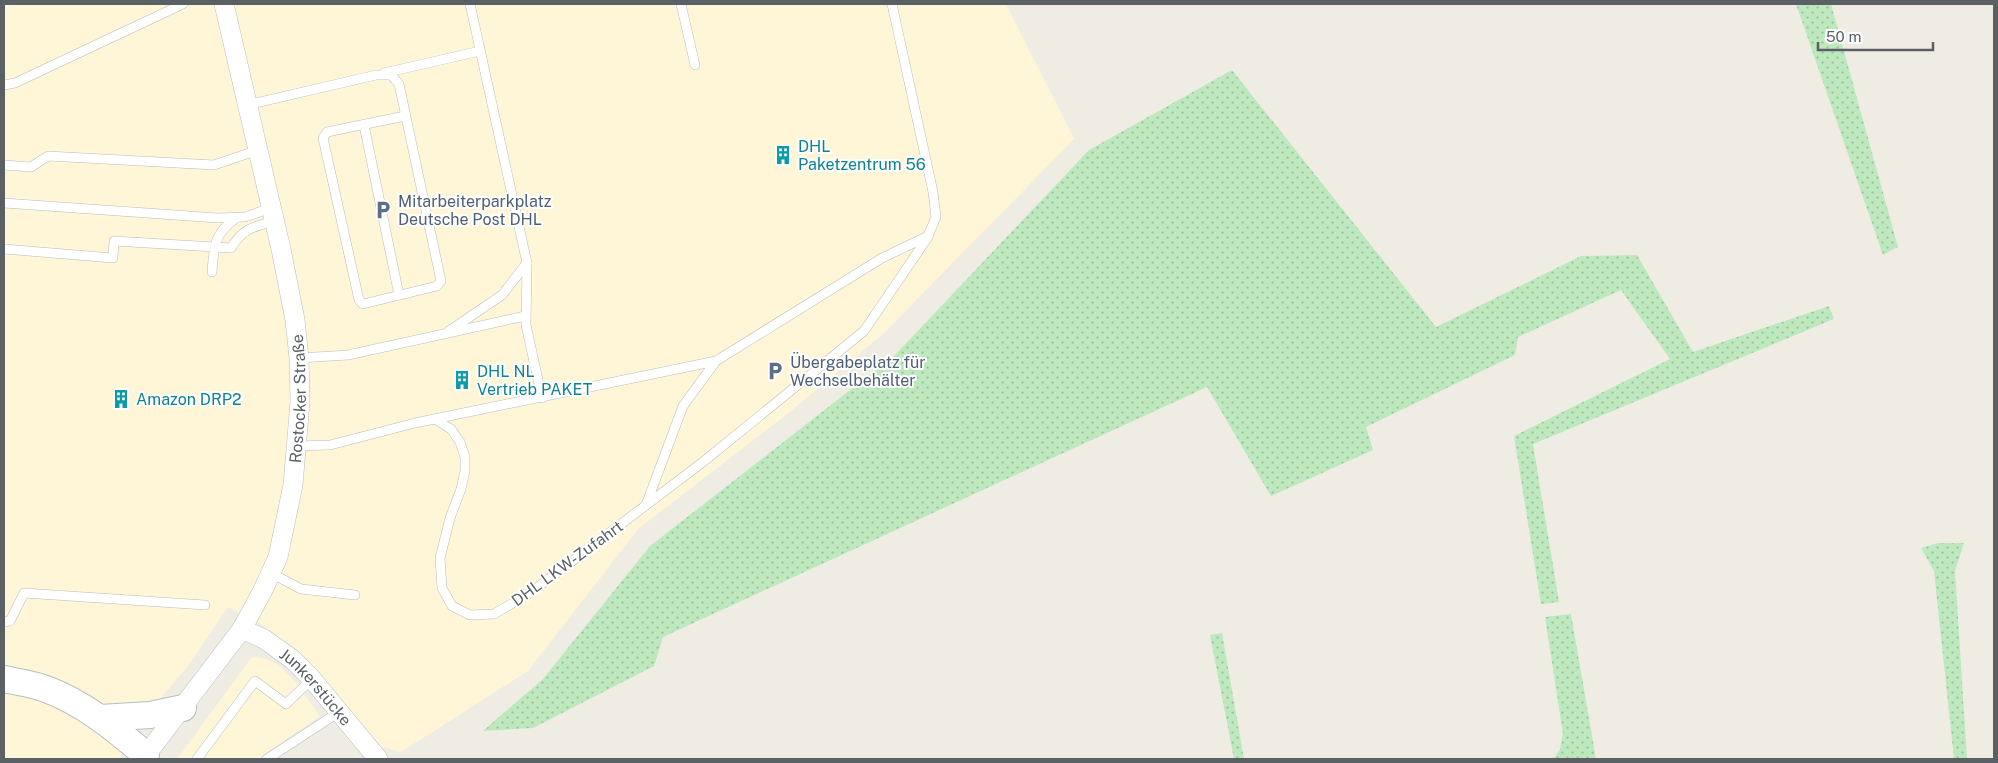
<svg xmlns="http://www.w3.org/2000/svg" width="1998" height="763" viewBox="0 0 1998 763" font-family="'Public Sans',sans-serif">
<style>
.commercial{fill:#fff6d8}
.grass{fill:url(#grass-dots)}
.lines{fill:none;stroke-linecap:round;stroke-linejoin:round}
.lane-casing{stroke:#b8bcc0;stroke-width:10}
.street-casing{stroke:#b8bcc0;stroke-width:20}
.secondary-casing{stroke:#b9bdc3;stroke-width:28}
.lane{stroke:#fff;stroke-width:9}
.street{stroke:#fff;stroke-width:19}
.secondary{stroke:#fff;stroke-width:26}
.labels{text-anchor:middle;stroke-width:4;stroke-linejoin:round;paint-order:stroke}
.culture-label{font-size:16px;fill:#0d838f;stroke:#fff;text-anchor:start}
.service-label{font-size:16px;fill:#4e5e75;stroke:#fff;text-anchor:start}
.street-label{font-size:16px;fill:#5b6065;stroke:#fff}
</style>
<defs>
<pattern id="grass-dots" width="8" height="8" patternUnits="userSpaceOnUse" patternTransform="scale(1.25)"><rect width="8" height="8" fill="#bee8be"/><path d="M2 2h.1M6 6h.1" fill="none" stroke="#9dbf9e" stroke-width="1.8" stroke-linecap="round"/></pattern>
</defs>
<rect width="100%" height="100%" fill="#efede3"/>
<g class="commercial">
<polygon points="4,4 1006,4 1074,139 885,332 791,411 638,529 528,671 401,752 382,747 305,657 261,624 228,607 188,666 147,714 119,759 4,759"/>
<polygon points="252,657 266,659 279,665 297,684 320,716 262,756 260,759 177,759"/>
</g>
<g class="grass">
<polygon points="1796,4 1831,4 1898,247 1883,255"/>
<polygon points="1232,70 1436,327 1581,256 1637,255 1693,352 1829,306 1834,319 1533,444 1559,602 1541,604 1514,436 1670,359 1621,290 1518,337 1515,355 1366,427 1373,450 1271,496 1207,387 663,637 654,666 533,728 483,731 543,679 650,546 895,355 1089,150"/>
<polygon points="1938,543 1964,543 1955,571 1967,759 1954,759 1934,571 1921,548"/>
<polygon points="1571,614 1596,759 1546,759 1555,757 1560,749 1563,734 1545,617"/>
<polygon points="1222,633 1244,759 1234,759 1210,635"/>
</g>
<g class="lines">
<g class="lane-casing">
<g id="lane">
<polyline points="470,4 527,263 526,325 542,398"/>
<polyline points="681,4 695,65"/>
<polyline points="384,73 480,51"/>
<polyline points="4,85 15,83 183,4"/>
<polyline points="247,105 376,75 391,75 399,84 441,281 437,286 363,304 359,300 323,138 327,132 405,116"/>
<polyline points="364,125 399,295"/>
<polyline points="4,165 31,167 48,156 214,165 258,150"/>
<polyline points="4,203 218,218 245,217 271,208"/>
<path d="M4,249L113,258L114,241L231,248C243,228 253,227 274,221"/>
<path d="M212,272C214,246 214,234 236,218"/>
<polyline points="449,331 502,295 527,263"/>
<polyline points="299,358 348,355 525,316"/>
<polyline points="435,419 451,429 460,442 465,457 465,471 461,489 450,518 440,558 442,588 452,606 470,615 494,614 530,593 703,462 864,331 928,237"/>
<polyline points="296,446 330,445 415,423 716,361 882,258 928,236 936,217 933,192 892,4"/>
<polyline points="646,505 683,406 716,361"/>
<polyline points="271,573 301,589 355,595"/>
<polyline points="4,622 10,621 24,593 205,605"/>
<polyline points="197,759 255,681 286,704 312,679"/>
<polyline points="267,759 339,712"/>
</g>
</g>
<g class="street-casing">
<g id="street">
<path id="s1" d="M242,629L264,639L292,659L312,679L378,759"/>
<path id="s2" d="M146,755L242,629L263,590L278,557L293,485L300,402L299,358L295,320L281,249L224,4"/>
</g>
</g>
<g class="secondary-casing">
<g id="secondary">
<path d="M4,679C17,682 32,684 46,689C84,703 115,729 146,755L143,759"/>
<polyline points="100,718 150,715 183,708"/>
</g>
</g>
<use href="#lane" class="lane"/>
<use href="#street" class="street"/>
<use href="#secondary" class="secondary"/>
</g>
<defs>
<g id="building-bare" transform="scale(1.5)"><path d="M-4-6H4V6H1V3H-1V6H-4ZM-2.5-4.3h1.7v1.8h-1.7ZM.8-4.3h1.7v1.8H.8ZM-2.5-1h1.7V.8h-1.7ZM.8-1h1.7V.8H.8Z" fill="#0f9aa8" stroke="#fff" stroke-width="2.5" paint-order="stroke"/></g>
<g id="parking-bare" transform="scale(1.5)"><path d="M-3.5-5.5H1a3.5 3.5 0 0 1 0 7H-1V5.5H-3.5ZM-1-3.4V-.6H.8a1.4 1.4 0 0 0 0-2.8Z" fill="#5c6f8a" stroke="#fff" stroke-width="2.5" paint-order="stroke"/></g>
</defs>
<g fill-rule="evenodd">
<use href="#building-bare" x="783" y="155"/>
<use href="#parking-bare" x="383" y="210"/>
<use href="#parking-bare" x="775" y="371"/>
<use href="#building-bare" x="462" y="380"/>
<use href="#building-bare" x="121" y="399"/>
</g>
<g class="labels">
<g class="culture-label">
<text x="798" y="152">DHL<tspan x="798" dy="18">Paketzentrum 56</tspan></text>
<text x="477" y="377">DHL NL<tspan x="477" dy="18">Vertrieb PAKET</tspan></text>
<text x="136" y="405">Amazon DRP2</text>
</g>
<g class="service-label">
<text x="398" y="207">Mitarbeiterparkplatz<tspan x="398" dy="18">Deutsche Post DHL</tspan></text>
<text x="790" y="368">Übergabeplatz für<tspan x="790" dy="18">Wechselbehälter</tspan></text>
</g>
<g class="street-label">
<text dy="6" stroke="none"><textPath href="#s2" startOffset="399">Rostocker Straße</textPath></text>
<text transform="translate(567 563) rotate(-36)" y="6">DHL LKW-Zufahrt</text>
<text dy="6" stroke="none"><textPath href="#s1" startOffset="95">Junkerstücke</textPath></text>
</g>
</g>
<rect width="1998" height="763" fill="none" stroke="#5b6065" stroke-width="10"/>
<path d="M1818 42v8h115v-8" fill="none" stroke="#5b6065" stroke-width="2.5"/>
<text x="1826" y="42" font-size="15" fill="#5b6065" stroke="#ffffff" stroke-width="4" paint-order="stroke">50 m</text>
</svg>
